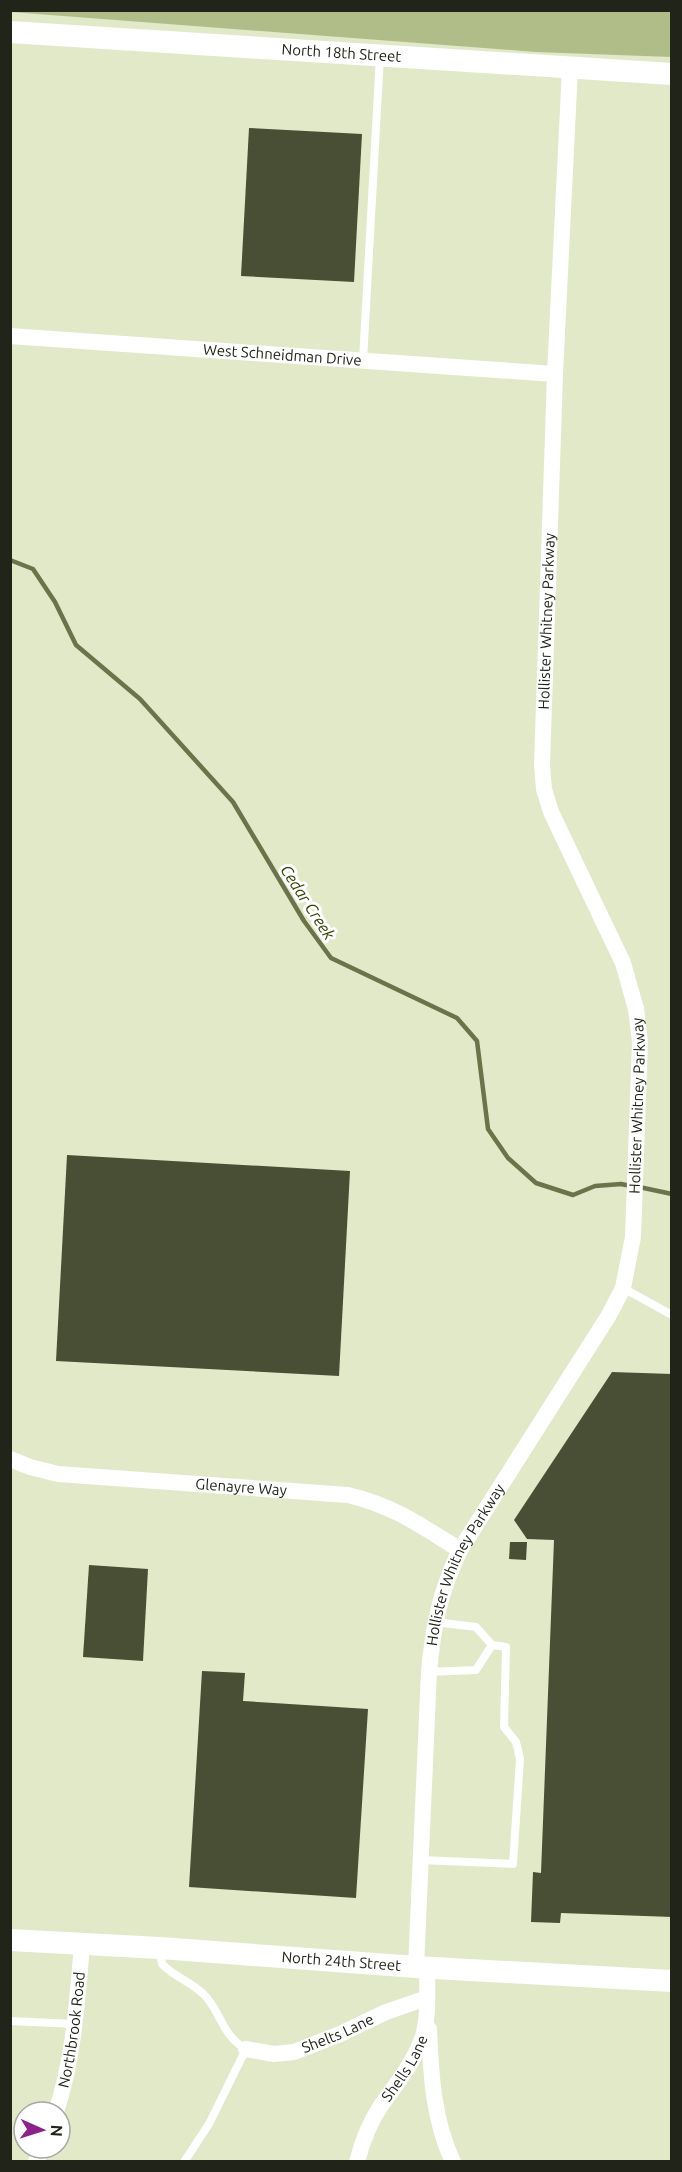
<svg xmlns="http://www.w3.org/2000/svg" width="682" height="2172" viewBox="0 0 682 2172" font-family="Ubuntu,sans-serif">
<style>
.park{fill:#b0bd89}
.lines{fill:none;stroke-linecap:round;stroke-linejoin:round}
.stream{stroke:#6a734a;stroke-width:4.5}
.building{fill:#494f34}
.lane{stroke:#fff;stroke-width:8}
.street{stroke:#fff;stroke-width:16}
.secondary{stroke:#fff;stroke-width:22}
.labels{text-anchor:middle;stroke-width:6;stroke-linejoin:round;paint-order:stroke}
.street-label{font-size:15px;fill:#212418;stroke:#fff}
.water-label{font-size:16px;font-style:italic;fill:#353f00;stroke:#fff}
</style>
<rect width="100%" height="100%" fill="#e1e9c9"/>
<polygon class="park" points="10,11 671,11 671,57 536,52 11,12"/>
<g class="lines">
<g class="stream">
<polyline points="10,560 33,569 55,602 76,645 140,699 233,802 304,921 331,958 457,1018 477,1041 488,1129 508,1158 536,1183 573,1195 595,1186 621,1184 631,1186"/>
<polyline points="639,1187 672,1194"/>
</g>
</g>
<g class="building">
<polygon points="249,128 362,134 354,282 241,276"/>
<polygon points="67,1155 350,1171 339,1376 56,1361"/>
<polygon points="612,1372 672,1374 672,1917 561,1913 560,1923 531,1922 533,1872 541,1873 554,1540 527,1539 514,1520"/>
<polygon points="510,1542 527,1542 526,1560 509,1559"/>
<polygon points="89,1565 148,1569 143,1661 83,1657"/>
<polygon points="202,1671 245,1673 243,1701 368,1709 356,1898 189,1887"/>
</g>
<g class="lines">
<g class="lane">
<polyline points="363,360 380,56"/>
<polyline points="623,1288 672,1315"/>
<polyline points="429,1672 476,1670 492,1645"/>
<polyline points="421,1860 513,1864 520,1759 516,1742 504,1727 506,1647 492,1645 476,1627 435,1622"/>
<path d="M160,1949L162,1964C175,1978 195,1983 207,1998C222,2016 223,2036 246,2049L209,2124L184,2162"/>
<polyline points="10,2021 75,2024"/>
</g>
<g class="street">
<path id="s1" d="M10,336L555,374"/>
<path id="s2" d="M10,1459L30,1467L58,1474L348,1495C394,1506 420,1525 460,1550"/>
<path id="s3" d="M416,1967L429,1672C433,1627 440,1591 460,1550L609,1315L623,1288L633,1237L640,1042L636,1009L623,963L551,812L544,789L542,765L555,374L570,68"/>
<path d="M429,2029C431,2075 433,2119 453,2162"/>
<path id="s4" d="M246,2049L274,2054L294,2052L340,2034L386,2012L427,1998"/>
<path id="s5" d="M56,2112C74,2057 77,2002 82,1945"/>
<polyline points="36,2162 42,2148"/>
<path id="s6" d="M357,2162C362,2142 369,2124 380,2107C396,2084 414,2063 423,2036C429,2015 427,1990 427,1968"/>
</g>
<g class="secondary">
<path id="s7" d="M10,32L672,74"/>
<path id="s8" d="M10,1940L160,1948L416,1967L672,1981"/>
</g>
</g>
<g class="labels">
<g class="street-label">
<text dy="5" stroke="none"><textPath href="#s7" startOffset="332">North 18th Street</textPath></text>
<text dy="5" stroke="none"><textPath href="#s1" startOffset="273">West Schneidman Drive</textPath></text>
<text dy="5" stroke="none"><textPath href="#s3" startOffset="1418">Hollister Whitney Parkway</textPath></text>
<text dy="5" stroke="none"><textPath href="#s3" startOffset="914">Hollister Whitney Parkway</textPath></text>
<text dy="5" stroke="none"><textPath href="#s2" startOffset="234">Glenayre Way</textPath></text>
<text dy="5" stroke="none"><textPath href="#s3" startOffset="410">Hollister Whitney Parkway</textPath></text>
<text dy="5" stroke="none"><textPath href="#s8" startOffset="332">North 24th Street</textPath></text>
<text dy="5" stroke="none"><textPath href="#s5" startOffset="84">Northbrook Road</textPath></text>
<text dy="5" stroke="none"><textPath href="#s4" startOffset="96">Shelts Lane</textPath></text>
<text dy="5" stroke="none"><textPath href="#s6" startOffset="106">Shells Lane</textPath></text>
</g>
<g class="water-label">
<text transform="translate(308 902) rotate(57)" y="6">Cedar Creek</text>
</g>
</g>
<rect width="682" height="2172" fill="none" stroke="#212418" stroke-width="24"/>
<g transform="translate(42 2130) rotate(93)"><circle r="28" fill="#ffffff" stroke="#a6a7a3" stroke-width="1.5"/>
<path d="M0-4.5L10 22L0 15L-10 22Z" fill="#8c2389"/>
<text y="-9" font-size="16" font-weight="bold" text-anchor="middle" fill="#212418">N</text>
</g>
</svg>
